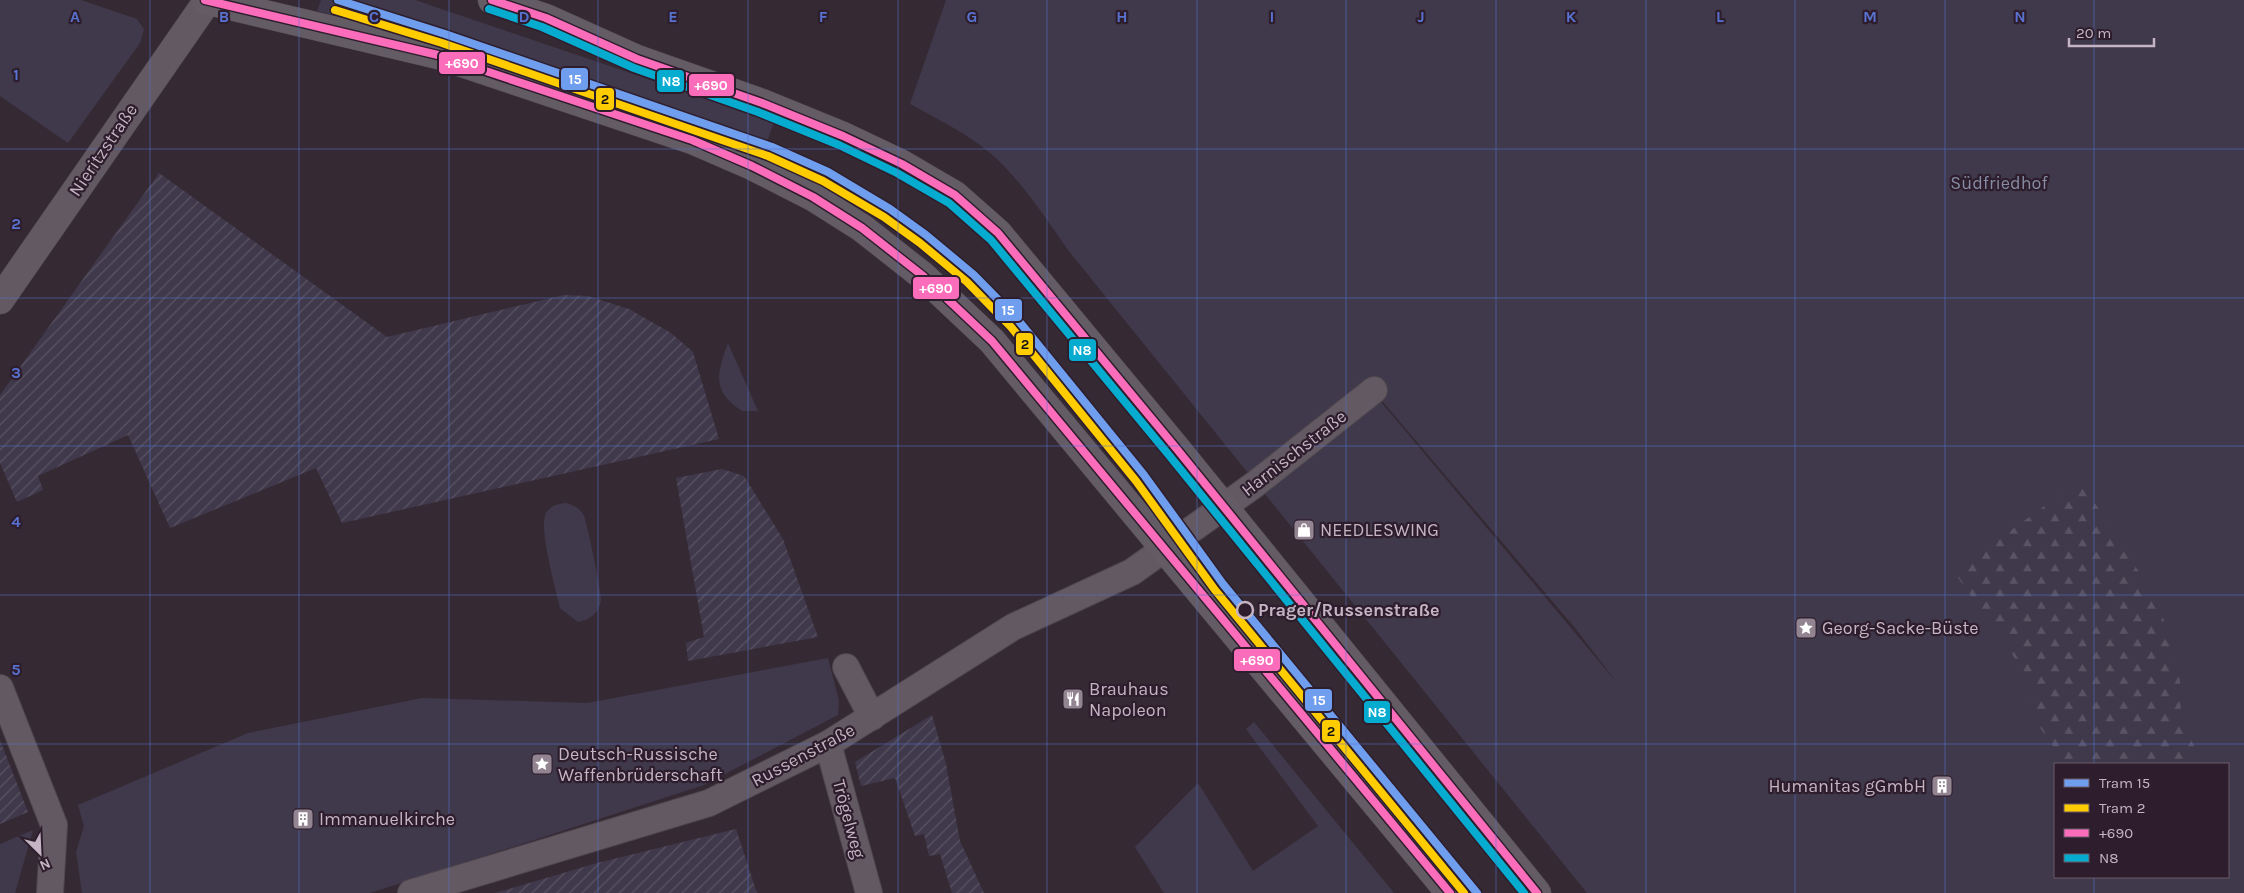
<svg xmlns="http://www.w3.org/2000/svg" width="2244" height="893" viewBox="0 0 2244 893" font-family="Karla,sans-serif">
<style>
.green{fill:#3f394b;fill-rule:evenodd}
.forest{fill:url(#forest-firs)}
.garden{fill:url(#garden-furrows)}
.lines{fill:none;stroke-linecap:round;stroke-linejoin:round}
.minor-casing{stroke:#4f474e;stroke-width:28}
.tertiary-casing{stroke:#4f474e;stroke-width:29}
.primary-casing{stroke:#524750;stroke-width:29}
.minor{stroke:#635962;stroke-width:26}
.tertiary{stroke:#635962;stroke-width:28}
.primary{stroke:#645c64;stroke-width:28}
.bus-1-casing{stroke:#2e1e2d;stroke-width:11}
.bus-2-casing{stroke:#2e1e2d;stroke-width:11}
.bus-1{stroke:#fb6dba;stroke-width:8}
.bus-2{stroke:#06acd0;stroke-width:8}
.tram-1-casing{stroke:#2e1e2d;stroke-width:11}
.tram-2-casing{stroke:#2e1e2d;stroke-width:11}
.tram-1{stroke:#6f9eef;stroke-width:8}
.tram-2{stroke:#fc0;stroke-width:8}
.grid{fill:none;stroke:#5872d1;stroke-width:1;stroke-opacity:0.55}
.stop-dot{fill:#2e1e2d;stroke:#c5b4c3;stroke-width:2.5}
.labels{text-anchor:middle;stroke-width:4.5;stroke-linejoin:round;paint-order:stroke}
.street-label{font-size:18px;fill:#c5b4c3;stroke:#2e1e2d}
.park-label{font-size:18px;fill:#858ca3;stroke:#2e1e2d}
.poi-label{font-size:18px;fill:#c5b4c3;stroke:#2e1e2d;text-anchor:start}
.stop-label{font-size:18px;font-weight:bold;fill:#c5b4c3;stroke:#2e1e2d;text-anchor:start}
.grid-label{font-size:16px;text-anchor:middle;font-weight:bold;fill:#5872d1;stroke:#2e1e2d;stroke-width:4.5;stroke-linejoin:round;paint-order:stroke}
.line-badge{stroke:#2e1e2d;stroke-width:2}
.badge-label{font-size:14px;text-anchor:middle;font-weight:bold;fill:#fff}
.pale-badge-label{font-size:14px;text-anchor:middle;font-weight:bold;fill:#111}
</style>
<defs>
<pattern id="forest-firs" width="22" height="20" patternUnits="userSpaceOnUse" patternTransform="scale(1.25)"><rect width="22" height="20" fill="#3f394b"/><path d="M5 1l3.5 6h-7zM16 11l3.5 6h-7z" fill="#595363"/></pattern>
<pattern id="garden-furrows" width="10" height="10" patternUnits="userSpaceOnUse" patternTransform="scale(1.25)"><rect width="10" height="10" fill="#3f394b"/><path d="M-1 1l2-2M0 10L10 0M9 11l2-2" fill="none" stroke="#595363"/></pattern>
</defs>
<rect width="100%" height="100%" fill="#352a34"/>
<g class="green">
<polygon points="0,0 81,0 137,19 144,29 140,43 68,143 0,96"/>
<polygon points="321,0 415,0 774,122 763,153 719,135 442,41 317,11"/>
<path d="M946,0H2244V893H1587L1068,250C1047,220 1027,189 1000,162C975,137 941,121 910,104ZM1372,389L1575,628L1618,684L1371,390ZM2055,764H2228V877H2055Z"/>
<path d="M728,343L758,411H742C711,391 717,373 728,343Z"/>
<path d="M566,503C574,505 580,508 584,516C587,522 602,595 601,600C599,613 590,620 578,622L560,608C556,590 538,527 546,513C551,505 558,504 566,503Z"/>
<polygon points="828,658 839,701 838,715 704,785 370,893 82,893 76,852 84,826 78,805 248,733 422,698 587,703"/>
<polygon points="1254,722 1394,893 1164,893 1135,847 1198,783 1253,871 1318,826 1246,729"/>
<polygon points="33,830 15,893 0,893 0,844"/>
</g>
<polygon class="forest" points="2080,480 2153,594 2170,635 2180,681 2181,718 2196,750 2176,764 2066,764 2022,703 2038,691 1954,572"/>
<g class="garden">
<polygon points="159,173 387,337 564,295 588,296 629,309 671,333 693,352 719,439 342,523 316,468 170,528 128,435 38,476 43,490 17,502 0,463 0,395"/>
<polygon points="722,469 744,476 783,539 818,637 688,661 686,643 704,637 676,478"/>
<polygon points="932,715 946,764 960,841 984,893 952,893 940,854 929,856 924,834 915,836 895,778 861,786 855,762"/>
<polygon points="0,740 28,812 0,824"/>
<polygon points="736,829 757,893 495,893 597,863"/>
</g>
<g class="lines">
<g class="minor-casing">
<g id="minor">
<polyline points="846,667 872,717"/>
<polyline points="0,688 54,825 50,893"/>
<polyline points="828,744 869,893"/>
<polyline points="411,893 709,803 828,744 1013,627 1132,572 1254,485 1374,390"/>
</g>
</g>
<g class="tertiary-casing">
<polyline id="tertiary" points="0,300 208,0"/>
</g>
<g class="primary-casing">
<g id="primary">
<polyline points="205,0 438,55 692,140 752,166 813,197 862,228 923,276 992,341 1450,893"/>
<polyline points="492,0 546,18 637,59 762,103 843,136 902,164 955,195 998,233 1176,448 1537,893"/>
</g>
</g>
<use href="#minor" class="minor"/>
<use href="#tertiary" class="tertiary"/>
<use href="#primary" class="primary"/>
<g class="bus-1-casing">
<g id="bus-1">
<polyline points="205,0 438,55 692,140 752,166 813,197 862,228 923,276 992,341 1450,893"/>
<polyline points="492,0 546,18 637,59 762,103 843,136 902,164 955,195 998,233 1176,448 1537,893"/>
</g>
</g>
<g class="bus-2-casing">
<polyline id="bus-2" points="489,9 542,27 634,68 758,112 839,145 897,173 949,203 991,240 1168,454 1524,893"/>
</g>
<use href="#bus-1" class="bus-1"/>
<use href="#bus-2" class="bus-2"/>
<g class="tram-1-casing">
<polyline id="tram-1" points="338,0 445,34 772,147 828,172 890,209 926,235 974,275 1018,320 1144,475 1223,584 1477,893"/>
</g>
<g class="tram-2-casing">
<polyline id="tram-2" points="335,10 442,43 768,156 823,181 884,217 920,243 967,282 1011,327 1136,481 1215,590 1464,893"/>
</g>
<use href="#tram-1" class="tram-1"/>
<use href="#tram-2" class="tram-2"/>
</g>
<path class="grid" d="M150,0V893M299,0V893M449,0V893M598,0V893M748,0V893M898,0V893M1047,0V893M1197,0V893M1346,0V893M1496,0V893M1646,0V893M1795,0V893M1945,0V893M2094,0V764M0,149H2244M0,298H2244M0,446H2244M0,595H2244M0,744H2244M2094,877V893"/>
<defs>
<g id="shop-square" transform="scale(1.125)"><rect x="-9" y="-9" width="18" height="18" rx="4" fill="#938491" stroke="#2e1e2d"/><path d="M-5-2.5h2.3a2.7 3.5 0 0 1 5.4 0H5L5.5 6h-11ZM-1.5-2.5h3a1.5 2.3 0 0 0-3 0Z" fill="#fff"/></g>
<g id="sight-square" transform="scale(1.125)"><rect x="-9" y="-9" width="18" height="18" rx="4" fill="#938491" stroke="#2e1e2d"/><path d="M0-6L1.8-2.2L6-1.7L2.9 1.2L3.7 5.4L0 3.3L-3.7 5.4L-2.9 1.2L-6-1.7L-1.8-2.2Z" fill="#fff"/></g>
<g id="restaurant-square" transform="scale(1.125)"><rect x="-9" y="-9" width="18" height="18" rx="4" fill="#938491" stroke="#2e1e2d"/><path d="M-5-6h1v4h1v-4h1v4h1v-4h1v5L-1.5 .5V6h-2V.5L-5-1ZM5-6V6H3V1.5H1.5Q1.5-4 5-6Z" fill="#fff"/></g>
<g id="building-square" transform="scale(1.125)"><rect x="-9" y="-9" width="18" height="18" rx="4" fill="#938491" stroke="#2e1e2d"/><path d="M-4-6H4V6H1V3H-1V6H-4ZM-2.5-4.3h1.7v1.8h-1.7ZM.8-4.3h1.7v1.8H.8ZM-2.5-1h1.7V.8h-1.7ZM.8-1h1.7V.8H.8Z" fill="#fff"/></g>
</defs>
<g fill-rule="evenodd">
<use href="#shop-square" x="1304" y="530"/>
<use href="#sight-square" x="1806" y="628"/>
<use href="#restaurant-square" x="1073" y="699"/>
<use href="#sight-square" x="542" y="764"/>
<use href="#building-square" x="1942" y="786"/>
<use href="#building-square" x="303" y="819"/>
</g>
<circle class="stop-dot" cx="1245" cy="610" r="8"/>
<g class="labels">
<g class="street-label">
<text transform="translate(103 150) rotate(-56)" y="6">Nieritzstraße</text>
<text transform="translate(1294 453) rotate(-38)" y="6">Harnischstraße</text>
<text transform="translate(803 755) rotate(-28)" y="6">Russenstraße</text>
<text transform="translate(849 819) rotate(75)" y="6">Trögelweg</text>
</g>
<g class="park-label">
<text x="1999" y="189">Südfriedhof</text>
</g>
<g class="poi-label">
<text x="1320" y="536">NEEDLESWING</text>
<text x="1822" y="634">Georg-Sacke-Büste</text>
<text x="1089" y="695">Brauhaus<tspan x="1089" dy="21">Napoleon</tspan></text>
<text x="558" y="760">Deutsch-Russische<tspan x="558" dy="21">Waffenbrüderschaft</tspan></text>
<text x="1926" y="792" text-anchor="end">Humanitas gGmbH</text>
<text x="319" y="825">Immanuelkirche</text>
</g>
<g class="stop-label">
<text x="1258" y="616">Prager/Russenstraße</text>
</g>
</g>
<g class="grid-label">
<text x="75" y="22">A</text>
<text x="224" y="22">B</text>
<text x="374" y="22">C</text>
<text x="524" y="22">D</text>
<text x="673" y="22">E</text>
<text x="823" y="22">F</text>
<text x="972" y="22">G</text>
<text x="1122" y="22">H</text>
<text x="1272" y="22">I</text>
<text x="1421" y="22">J</text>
<text x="1571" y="22">K</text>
<text x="1720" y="22">L</text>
<text x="1870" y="22">M</text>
<text x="2020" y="22">N</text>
<text x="16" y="80">1</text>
<text x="16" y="229">2</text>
<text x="16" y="378">3</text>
<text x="16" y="527">4</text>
<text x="16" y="675">5</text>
</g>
<g class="line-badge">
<rect x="438" y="51" width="48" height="24" rx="5" fill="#fb6dba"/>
<rect x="560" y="67" width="29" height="24" rx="5" fill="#6f9eef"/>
<rect x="656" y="69" width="29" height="24" rx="5" fill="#06acd0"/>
<rect x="688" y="73" width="47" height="24" rx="5" fill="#fb6dba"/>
<rect x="595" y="87" width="20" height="24" rx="5" fill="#fc0"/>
<rect x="912" y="276" width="48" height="24" rx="5" fill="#fb6dba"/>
<rect x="994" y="298" width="29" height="24" rx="5" fill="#6f9eef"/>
<rect x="1015" y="332" width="19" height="24" rx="5" fill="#fc0"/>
<rect x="1068" y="338" width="29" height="24" rx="5" fill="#06acd0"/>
<rect x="1233" y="648" width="48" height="24" rx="5" fill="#fb6dba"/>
<rect x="1304" y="688" width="29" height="24" rx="5" fill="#6f9eef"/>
<rect x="1363" y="700" width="28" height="24" rx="5" fill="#06acd0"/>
<rect x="1321" y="719" width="20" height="24" rx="5" fill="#fc0"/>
</g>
<g class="badge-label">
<text x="462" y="68">+690</text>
<text x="575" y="84">15</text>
<text x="671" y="86">N8</text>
<text x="711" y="90">+690</text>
<text x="936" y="293">+690</text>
<text x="1008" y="315">15</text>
<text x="1082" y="355">N8</text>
<text x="1257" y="665">+690</text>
<text x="1319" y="705">15</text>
<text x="1377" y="717">N8</text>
</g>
<g class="pale-badge-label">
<text x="605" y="104">2</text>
<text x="1025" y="349">2</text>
<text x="1331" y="736">2</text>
</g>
<rect x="2054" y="763" width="175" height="115" fill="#2e1e2d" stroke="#6a5a69"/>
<rect x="2064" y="779" width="25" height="8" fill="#6f9eef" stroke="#6a5a69"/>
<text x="2099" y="788" font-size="15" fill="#c5b4c3">Tram 15</text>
<rect x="2064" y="804" width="25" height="8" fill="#ffcc00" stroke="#6a5a69"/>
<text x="2099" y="813" font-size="15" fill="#c5b4c3">Tram 2</text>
<rect x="2064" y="829" width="25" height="8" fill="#fb6dba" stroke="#6a5a69"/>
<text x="2099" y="838" font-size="15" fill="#c5b4c3">+690</text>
<rect x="2064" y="854" width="25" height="8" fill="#06acd0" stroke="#6a5a69"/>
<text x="2099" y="863" font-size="15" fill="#c5b4c3">N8</text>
<g transform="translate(40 853) rotate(156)" stroke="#2e1e2d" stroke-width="4" paint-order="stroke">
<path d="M0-4L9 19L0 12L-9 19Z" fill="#c5b4c3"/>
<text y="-8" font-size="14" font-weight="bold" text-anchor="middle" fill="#c5b4c3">N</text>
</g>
<path d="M2069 38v8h85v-8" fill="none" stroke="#c5b4c3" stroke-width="2.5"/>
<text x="2076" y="38" font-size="15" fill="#c5b4c3" stroke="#2e1e2d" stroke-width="4" paint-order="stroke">20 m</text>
</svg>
